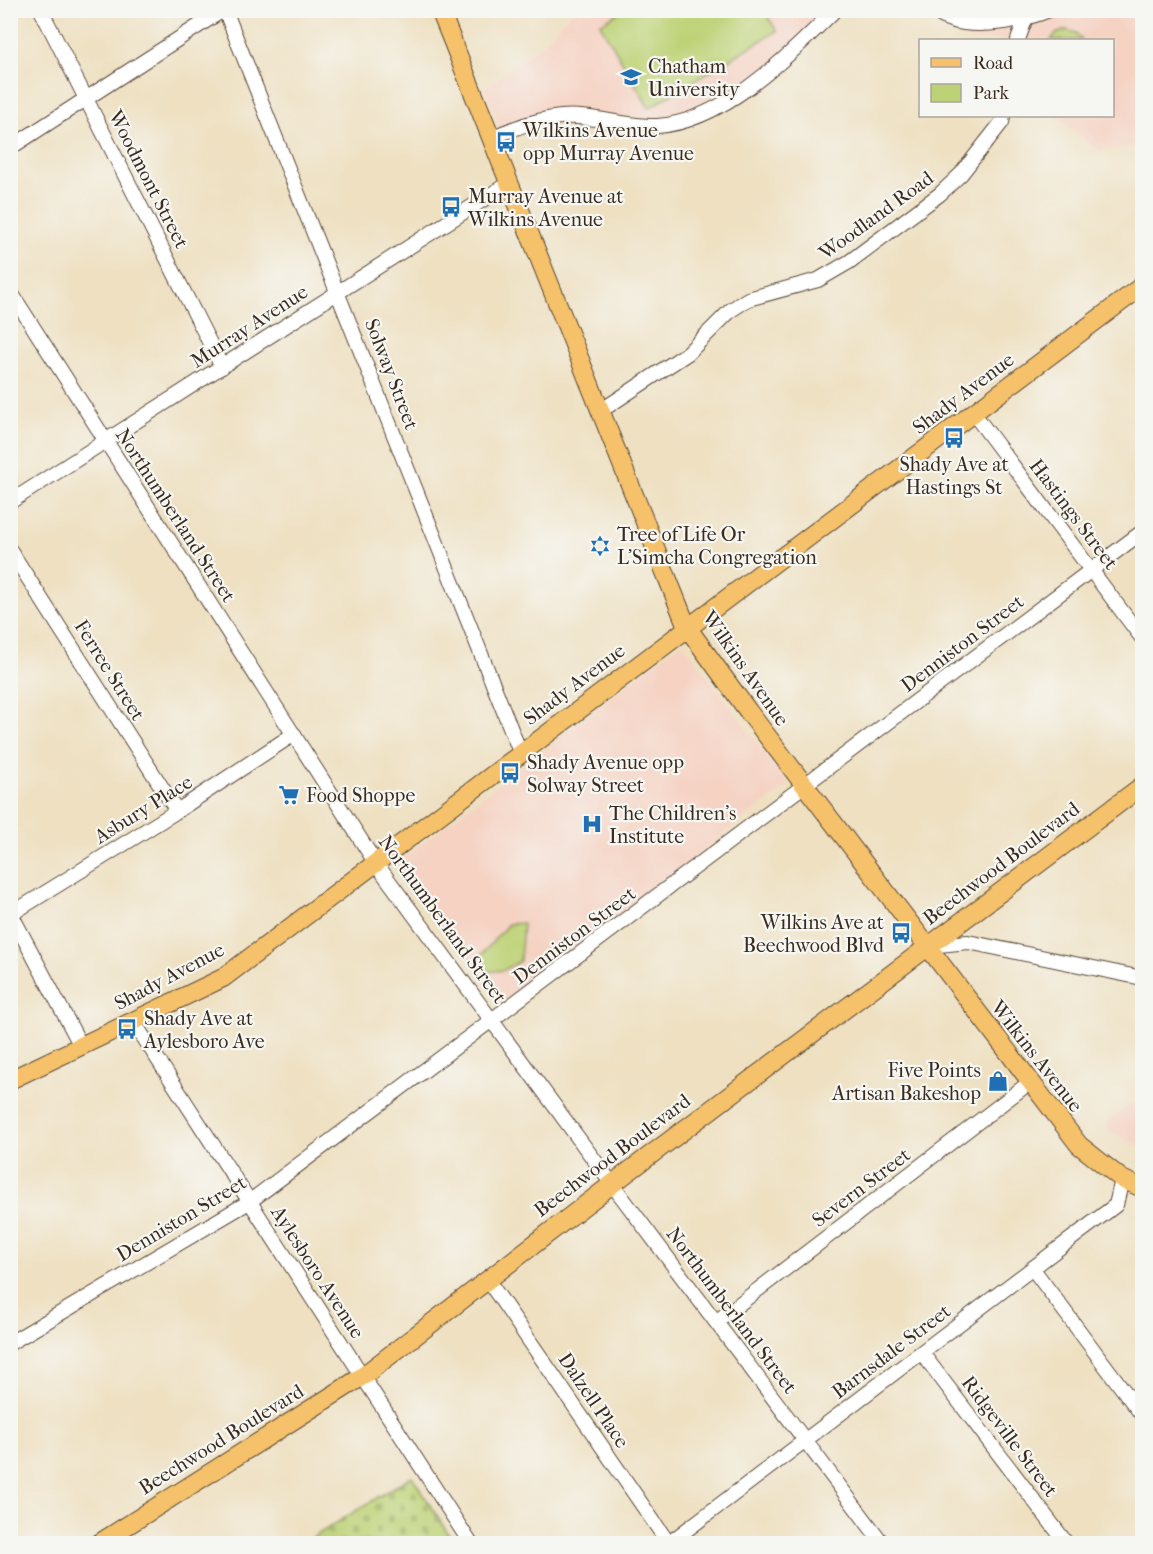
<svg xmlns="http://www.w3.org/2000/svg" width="1153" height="1554" viewBox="0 0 1153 1554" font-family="'IM FELL French Canon',serif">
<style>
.built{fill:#f5d2c2}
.green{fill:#bdd276;stroke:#7c7e4a;stroke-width:1.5}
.cemetery{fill:url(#cemetery-stones);stroke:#7c7e4a;stroke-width:1.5}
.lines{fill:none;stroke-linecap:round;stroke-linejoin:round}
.minor-casing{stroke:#564536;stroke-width:16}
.major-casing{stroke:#564536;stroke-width:20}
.minor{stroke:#fff;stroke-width:14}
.major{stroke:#f5c16b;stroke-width:18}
.labels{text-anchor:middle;stroke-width:4.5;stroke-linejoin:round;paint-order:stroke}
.poi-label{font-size:20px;fill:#3b2a1e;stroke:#f6f6f2;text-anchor:start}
.street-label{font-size:20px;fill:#3b2a1e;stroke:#f6f6f2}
</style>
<defs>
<pattern id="cemetery-stones" width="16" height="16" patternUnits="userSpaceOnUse" patternTransform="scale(1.5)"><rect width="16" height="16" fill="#bdd276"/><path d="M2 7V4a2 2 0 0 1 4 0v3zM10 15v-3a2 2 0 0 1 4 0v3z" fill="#a3b466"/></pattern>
</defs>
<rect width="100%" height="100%" fill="#f6f6f2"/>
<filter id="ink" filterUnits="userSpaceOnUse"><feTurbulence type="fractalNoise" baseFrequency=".0167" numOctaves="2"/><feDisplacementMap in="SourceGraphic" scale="12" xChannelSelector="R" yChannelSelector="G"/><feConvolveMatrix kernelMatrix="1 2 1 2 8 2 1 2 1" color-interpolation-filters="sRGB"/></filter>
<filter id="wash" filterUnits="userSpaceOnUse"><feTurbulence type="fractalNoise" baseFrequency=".008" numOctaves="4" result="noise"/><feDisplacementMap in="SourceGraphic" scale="24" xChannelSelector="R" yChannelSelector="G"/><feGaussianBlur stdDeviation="1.35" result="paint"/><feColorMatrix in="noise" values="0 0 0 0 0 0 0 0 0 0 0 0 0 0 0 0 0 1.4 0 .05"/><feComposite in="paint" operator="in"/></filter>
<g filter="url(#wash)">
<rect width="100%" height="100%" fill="#eee0c1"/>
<g class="built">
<polygon points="572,11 835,11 778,66 675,124 562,117 502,134 484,89 546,41"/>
<polygon points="934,11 1142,11 1142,146 1098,151 1056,116 1112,116 1112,40 968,40"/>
<polygon points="682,642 789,785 502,1002 397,863"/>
<polygon points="1142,1097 1142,1147 1107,1130 1107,1121"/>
</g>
<g class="green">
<polygon points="764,11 777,31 649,108 600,24 621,11"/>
<polygon points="1066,30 1076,33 1082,40 1051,40 1056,34"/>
<polygon points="523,923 520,961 504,970 486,972 477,960 508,924"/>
</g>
<polygon class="cemetery" points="412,1476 454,1543 304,1543"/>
</g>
<g filter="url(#ink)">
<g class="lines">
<g class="minor-casing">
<g id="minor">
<polyline points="41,10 222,367"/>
<polyline points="225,10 520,752"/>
<path d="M934,10C958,34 1020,22 1049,10"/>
<polyline points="1018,40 1025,20"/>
<path d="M490,138C513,129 536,119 561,117C591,114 626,127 657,126C724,122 789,55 835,10"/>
<polyline points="10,148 223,10"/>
<polyline points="10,291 375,862 612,1184 883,1544"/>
<polyline points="599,412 688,353 731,310 748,299 818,280 849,262 940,194 961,174 1002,122 1003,116"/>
<polyline points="974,414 1142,638"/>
<polyline points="10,502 509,183"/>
<polyline points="10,550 177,811"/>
<polyline points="10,912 81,1046"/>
<polyline points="11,914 177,811 294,734"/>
<polyline points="929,946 968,942 1142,978"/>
<polyline points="133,1021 471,1544"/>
<polyline points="1033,1269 1142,1415"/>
<polyline points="487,1279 669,1544"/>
<polyline points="717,1321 1029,1083"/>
<polyline points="10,1343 249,1202 1142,532"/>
<polyline points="922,1353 1067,1544"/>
<polyline points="668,1544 1116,1205 1122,1179"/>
</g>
</g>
<g class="major-casing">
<g id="major">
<polyline points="440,10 687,627 748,711 1079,1145 1122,1179 1142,1188"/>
<polyline points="10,1080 223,978 1142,286"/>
<polyline points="98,1544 363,1376 624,1175 1142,786"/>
</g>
</g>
<use href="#minor" class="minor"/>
<use href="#major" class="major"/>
</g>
</g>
<defs>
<g id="university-bare" transform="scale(1.62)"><path d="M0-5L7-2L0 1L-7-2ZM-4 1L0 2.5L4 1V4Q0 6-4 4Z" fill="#1f6fb2" stroke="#f6f6f2" stroke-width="2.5" paint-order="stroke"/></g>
<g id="bus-bare" transform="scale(1.62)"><path d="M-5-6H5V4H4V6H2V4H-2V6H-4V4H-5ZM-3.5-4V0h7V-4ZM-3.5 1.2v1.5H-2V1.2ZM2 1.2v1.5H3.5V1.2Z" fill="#1f6fb2" stroke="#f6f6f2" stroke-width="2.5" paint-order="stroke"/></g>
<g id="synagogue-bare" transform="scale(1.62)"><path d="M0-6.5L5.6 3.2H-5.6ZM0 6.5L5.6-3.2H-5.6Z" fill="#1f6fb2" stroke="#f6f6f2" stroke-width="2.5" paint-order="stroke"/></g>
<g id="supermarket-bare" transform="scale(1.62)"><path d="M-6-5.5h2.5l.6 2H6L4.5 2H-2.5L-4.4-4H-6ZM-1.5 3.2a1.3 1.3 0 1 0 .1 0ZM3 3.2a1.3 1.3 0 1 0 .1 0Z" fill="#1f6fb2" stroke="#f6f6f2" stroke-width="2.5" paint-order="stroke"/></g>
<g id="hospital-bare" transform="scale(1.62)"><path d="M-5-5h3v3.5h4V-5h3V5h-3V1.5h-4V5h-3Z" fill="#1f6fb2" stroke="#f6f6f2" stroke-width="2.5" paint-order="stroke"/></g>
<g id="shop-bare" transform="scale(1.62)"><path d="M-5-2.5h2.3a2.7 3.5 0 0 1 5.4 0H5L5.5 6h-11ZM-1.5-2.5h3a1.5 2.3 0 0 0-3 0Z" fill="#1f6fb2" stroke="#f6f6f2" stroke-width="2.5" paint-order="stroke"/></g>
</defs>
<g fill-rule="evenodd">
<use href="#university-bare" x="631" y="77"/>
<use href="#bus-bare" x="506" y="142"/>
<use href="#bus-bare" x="451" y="207"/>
<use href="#bus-bare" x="954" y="438"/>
<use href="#synagogue-bare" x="600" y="546"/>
<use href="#bus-bare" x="510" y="773"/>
<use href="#supermarket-bare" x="289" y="795"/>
<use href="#hospital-bare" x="592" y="824"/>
<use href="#bus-bare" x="901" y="933"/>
<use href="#bus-bare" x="127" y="1029"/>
<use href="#shop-bare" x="998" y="1081"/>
</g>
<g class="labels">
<g class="poi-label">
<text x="648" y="73">Chatham<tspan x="648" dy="23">University</tspan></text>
<text x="523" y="137">Wilkins Avenue<tspan x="523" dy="23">opp Murray Avenue</tspan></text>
<text x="468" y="203">Murray Avenue at<tspan x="468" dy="23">Wilkins Avenue</tspan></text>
<text x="954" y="471" text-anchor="middle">Shady Ave at<tspan x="954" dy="23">Hastings St</tspan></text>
<text x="617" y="541">Tree of Life Or<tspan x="617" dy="23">L'Simcha Congregation</tspan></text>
<text x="527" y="769">Shady Avenue opp<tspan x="527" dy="23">Solway Street</tspan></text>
<text x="306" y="802">Food Shoppe</text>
<text x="609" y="820">The Children's<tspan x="609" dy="23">Institute</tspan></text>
<text x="884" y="929" text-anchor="end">Wilkins Ave at<tspan x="884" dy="23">Beechwood Blvd</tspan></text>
<text x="144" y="1025">Shady Ave at<tspan x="144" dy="23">Aylesboro Ave</tspan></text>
<text x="981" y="1077" text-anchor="end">Five Points<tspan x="981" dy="23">Artisan Bakeshop</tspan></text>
</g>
<g class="street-label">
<text transform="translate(149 179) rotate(63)" y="7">Woodmont Street</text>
<text transform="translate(876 215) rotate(-36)" y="7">Woodland Road</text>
<text transform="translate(249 326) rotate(-33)" y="7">Murray Avenue</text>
<text transform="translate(392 374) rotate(69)" y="7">Solway Street</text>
<text transform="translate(963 393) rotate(-37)" y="7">Shady Avenue</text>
<text transform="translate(1074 514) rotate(53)" y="7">Hastings Street</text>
<text transform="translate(176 515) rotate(57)" y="7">Northumberland Street</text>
<text transform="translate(962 643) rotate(-37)" y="7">Denniston Street</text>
<text transform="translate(746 668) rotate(55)" y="7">Wilkins Avenue</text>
<text transform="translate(110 670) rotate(58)" y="7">Ferree Street</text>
<text transform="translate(574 684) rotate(-37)" y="7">Shady Avenue</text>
<text transform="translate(143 809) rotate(-32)" y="7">Asbury Place</text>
<text transform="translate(1001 863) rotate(-37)" y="7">Beechwood Boulevard</text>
<text transform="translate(443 919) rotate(54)" y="7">Northumberland Street</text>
<text transform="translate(574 935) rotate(-37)" y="7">Denniston Street</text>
<text transform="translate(169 976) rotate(-28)" y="7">Shady Avenue</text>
<text transform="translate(1037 1056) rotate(52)" y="7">Wilkins Avenue</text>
<text transform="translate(612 1155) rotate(-37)" y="7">Beechwood Boulevard</text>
<text transform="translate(861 1187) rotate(-37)" y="7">Severn Street</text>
<text transform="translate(181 1218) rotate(-31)" y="7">Denniston Street</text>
<text transform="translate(318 1272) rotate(57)" y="7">Aylesboro Avenue</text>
<text transform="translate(732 1310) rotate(53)" y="7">Northumberland Street</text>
<text transform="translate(891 1351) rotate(-37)" y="7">Barnsdale Street</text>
<text transform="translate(594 1400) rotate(56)" y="7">Dalzell Place</text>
<text transform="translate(1010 1436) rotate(53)" y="7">Ridgeville Street</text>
<text transform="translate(221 1439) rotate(-32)" y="7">Beechwood Boulevard</text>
</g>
</g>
<rect width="1153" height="1554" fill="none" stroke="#f6f6f2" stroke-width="36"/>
<rect x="919" y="39" width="195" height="78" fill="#f6f6f2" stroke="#aba49d" stroke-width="1.5"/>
<rect x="931" y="58" width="30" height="9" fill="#f5c16b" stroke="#aba49d" stroke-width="1.5"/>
<text x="973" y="69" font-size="18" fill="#3b2a1e">Road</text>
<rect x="931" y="84" width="30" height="18" fill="#bdd276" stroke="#aba49d" stroke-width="1.5"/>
<text x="973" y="99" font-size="18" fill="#3b2a1e">Park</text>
</svg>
